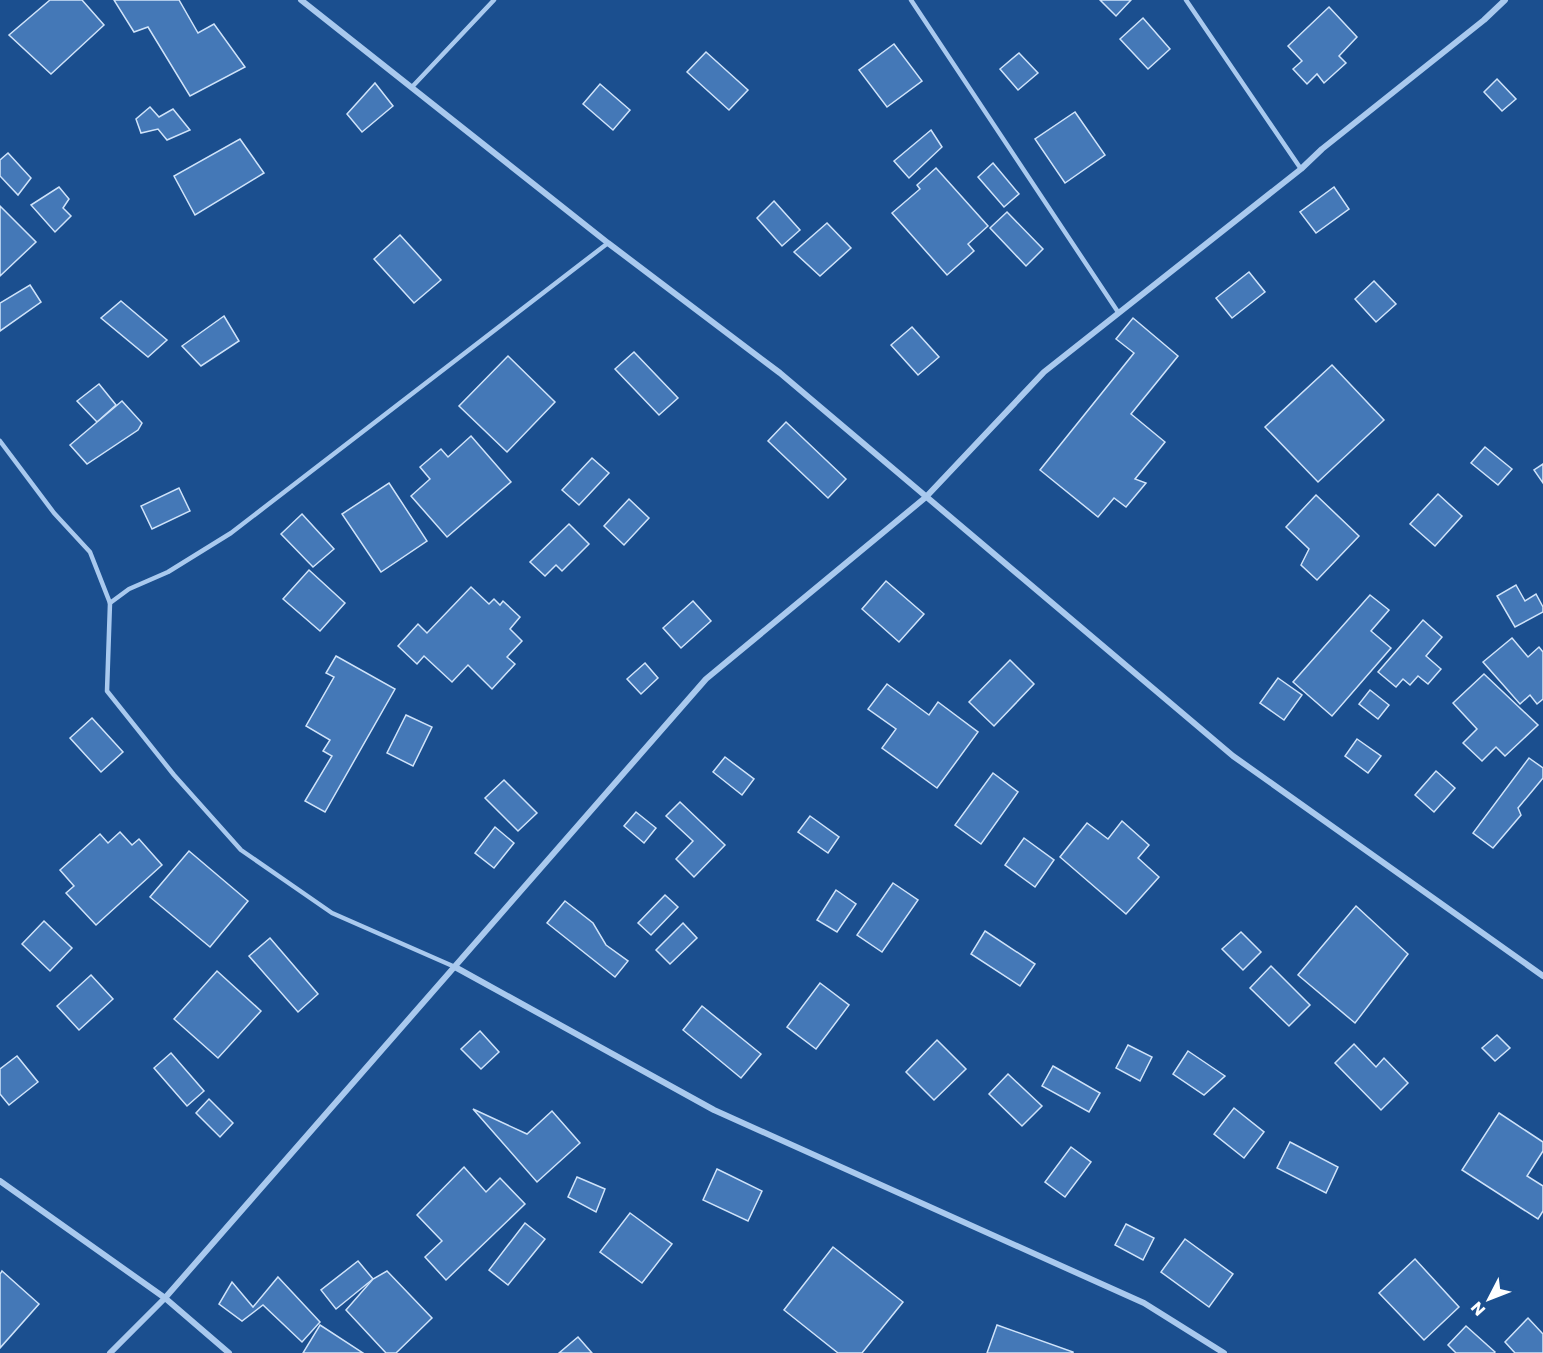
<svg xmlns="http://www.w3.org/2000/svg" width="1543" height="1353" viewBox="0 0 1543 1353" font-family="Poppins,sans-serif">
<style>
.building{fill:#4478b7;stroke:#cfe3fa;stroke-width:1.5}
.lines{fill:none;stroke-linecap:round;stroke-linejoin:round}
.lane{stroke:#a9c9ee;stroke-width:4.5}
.street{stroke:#a9c9ee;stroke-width:6}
</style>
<rect width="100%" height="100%" fill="#1b4f8f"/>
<g class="building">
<polygon points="50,0 82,0 104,25 51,74 9,35"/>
<polygon points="114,0 179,0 198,33 214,24 245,67 190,96 148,27 134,32"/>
<polygon points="1100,0 1131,0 1116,16"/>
<polygon points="1329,7 1357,37 1339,56 1346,63 1324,83 1317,74 1307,84 1293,69 1302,61 1288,46"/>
<polygon points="1143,18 1170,49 1148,69 1120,39"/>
<polygon points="894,44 922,81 887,107 859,70"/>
<polygon points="706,52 748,90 729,110 687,72"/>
<polygon points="1019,53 1038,73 1018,90 1000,69"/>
<polygon points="1497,79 1516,99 1502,111 1484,92"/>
<polygon points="375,83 393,106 362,132 347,114"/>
<polygon points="600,84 630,110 613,130 583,104"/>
<polygon points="150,107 159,117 173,109 190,130 167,140 158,129 141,133 136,119"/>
<polygon points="1075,112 1105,155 1065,183 1035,139"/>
<polygon points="931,130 942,147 909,178 894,161"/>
<polygon points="240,139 264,173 195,215 174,176"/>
<polygon points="8,153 31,178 18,195 0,176 0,160"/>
<polygon points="993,163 1019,194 1004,207 978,177"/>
<polygon points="936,168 988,226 968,244 974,251 947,275 892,213 920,189 917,185"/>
<polygon points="59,187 69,199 63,208 71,216 55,232 31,205"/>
<polygon points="1334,187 1349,209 1316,233 1300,212"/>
<polygon points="774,201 800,230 782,246 757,218"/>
<polygon points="0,206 36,242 0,276"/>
<polygon points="1007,212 1043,249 1026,266 990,228"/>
<polygon points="827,223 851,248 820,276 794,252"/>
<polygon points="400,235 441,280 414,303 374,259"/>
<polygon points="1249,272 1265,292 1232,318 1216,298"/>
<polygon points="1374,281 1396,304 1376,322 1355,299"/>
<polygon points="30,285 41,302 0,331 0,303"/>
<polygon points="121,301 167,340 148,357 101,318"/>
<polygon points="224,316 239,341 201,366 182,346"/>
<polygon points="1133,318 1178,356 1131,414 1165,442 1135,479 1146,483 1126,507 1114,498 1098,517 1040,470 1134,353 1116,339"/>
<polygon points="912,327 939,357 918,375 891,345"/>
<polygon points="634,352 678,398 659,415 615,369"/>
<polygon points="508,356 555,402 507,452 459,406"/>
<polygon points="1332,365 1384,420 1318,482 1265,427"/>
<polygon points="99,384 116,405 97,422 77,401"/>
<polygon points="122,401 142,423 138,430 87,464 70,445"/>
<polygon points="786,422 846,479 828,498 768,441"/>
<polygon points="471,436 511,482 447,537 411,496 430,479 420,467 441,449 448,457"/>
<polygon points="1485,447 1512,469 1498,485 1471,463"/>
<polygon points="592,458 609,473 579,505 562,490"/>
<polygon points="1543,464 1543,483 1534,470"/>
<polygon points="389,483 427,541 381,572 342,514"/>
<polygon points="179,488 190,511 152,529 141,506"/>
<polygon points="1438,494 1462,516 1435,546 1410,524"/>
<polygon points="1316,495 1359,536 1317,580 1301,565 1309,549 1286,527"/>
<polygon points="629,499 649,518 624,545 604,526"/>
<polygon points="302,514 334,549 313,567 281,534"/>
<polygon points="569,524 589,544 562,571 556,565 545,576 530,562"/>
<polygon points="309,570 345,603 320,631 283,599"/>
<polygon points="886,581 924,614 899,642 862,609"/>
<polygon points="1516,585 1525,601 1536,594 1543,607 1543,612 1515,627 1497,596"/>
<polygon points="471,587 489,604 494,599 500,605 503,601 520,617 510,629 522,641 507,657 515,664 492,689 468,665 452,682 424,656 417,664 398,646 418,624 427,633"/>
<polygon points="1370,595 1389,610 1371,631 1391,648 1332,716 1293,682"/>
<polygon points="693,601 711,621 681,648 663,628"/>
<polygon points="1423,620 1442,637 1426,656 1441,669 1428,684 1418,676 1410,685 1403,679 1396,687 1378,672"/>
<polygon points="1512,638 1528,657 1539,647 1543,652 1543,699 1537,704 1530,695 1520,704 1483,662"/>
<polygon points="336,656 395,689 325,812 305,801 332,756 323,751 330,740 306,726 334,677 326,673"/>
<polygon points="1010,660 1034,684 994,726 969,702"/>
<polygon points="645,663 658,678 641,694 627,679"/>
<polygon points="1484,674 1538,725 1505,756 1496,747 1482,761 1463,743 1477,729 1453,703"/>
<polygon points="1278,678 1302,695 1284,720 1260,703"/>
<polygon points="887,684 929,715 938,702 978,732 937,788 882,748 896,729 868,709"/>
<polygon points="1370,690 1389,705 1378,719 1359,704"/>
<polygon points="406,715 432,727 413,766 387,753"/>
<polygon points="92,718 123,752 101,772 70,738"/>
<polygon points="1357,739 1381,756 1368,773 1345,756"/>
<polygon points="725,757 754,779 742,795 713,772"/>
<polygon points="1529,758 1543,768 1543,778 1518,808 1521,815 1493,848 1473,833"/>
<polygon points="1436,771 1455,788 1434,812 1415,795"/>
<polygon points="993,773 1018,792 981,844 955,825"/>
<polygon points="504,780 537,813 518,831 485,798"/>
<polygon points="680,802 725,845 694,877 676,859 693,841 666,816"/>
<polygon points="636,812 656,828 644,843 624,826"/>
<polygon points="810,816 839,837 828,853 798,832"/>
<polygon points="1122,821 1149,845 1138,858 1159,877 1126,914 1060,857 1087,823 1108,839"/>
<polygon points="495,827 514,843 494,868 475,853"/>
<polygon points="120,832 132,845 139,839 162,865 96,925 66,893 74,886 60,870 100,834 108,843"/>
<polygon points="1024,838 1054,860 1035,887 1005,865"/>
<polygon points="189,851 248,901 210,947 150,897"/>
<polygon points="893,883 918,900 882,952 857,935"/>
<polygon points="836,890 856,904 837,932 817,920"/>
<polygon points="665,895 678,907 651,935 638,923"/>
<polygon points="565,901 593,923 606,945 628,961 615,977 547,923"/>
<polygon points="1356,906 1408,954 1355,1023 1298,975"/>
<polygon points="44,921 72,948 50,971 22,944"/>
<polygon points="683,923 697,938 670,964 656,950"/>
<polygon points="985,931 1035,964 1020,986 971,954"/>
<polygon points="1241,932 1261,952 1243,970 1222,949"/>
<polygon points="270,938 318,994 298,1012 249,956"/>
<polygon points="1271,966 1310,1005 1289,1026 1250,988"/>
<polygon points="217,971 261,1011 218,1058 174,1019"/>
<polygon points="91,975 113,999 79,1030 57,1006"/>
<polygon points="820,983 849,1005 816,1049 787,1027"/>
<polygon points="702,1006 761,1054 741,1078 683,1030"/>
<polygon points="480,1031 499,1052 481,1069 461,1049"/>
<polygon points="1497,1035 1510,1048 1495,1061 1482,1048"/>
<polygon points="937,1040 966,1069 934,1100 906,1072"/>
<polygon points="1354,1044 1376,1067 1384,1058 1408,1083 1381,1110 1335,1063"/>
<polygon points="1128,1045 1152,1057 1140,1081 1116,1068"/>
<polygon points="1188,1051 1225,1076 1204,1095 1173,1074"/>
<polygon points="171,1053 204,1091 187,1106 154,1068"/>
<polygon points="17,1056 38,1082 9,1105 0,1094 0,1069"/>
<polygon points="1053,1066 1100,1093 1089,1112 1042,1086"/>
<polygon points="1008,1074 1042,1106 1022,1126 989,1094"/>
<polygon points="209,1099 233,1123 220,1137 196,1113"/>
<polygon points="1234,1108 1264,1132 1244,1158 1214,1134"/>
<polygon points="473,1109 527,1134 552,1111 580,1143 537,1182"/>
<polygon points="1499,1113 1543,1142 1543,1151 1527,1176 1543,1186 1543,1211 1538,1219 1462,1170"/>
<polygon points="1290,1142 1338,1167 1326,1193 1277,1168"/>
<polygon points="1071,1147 1091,1162 1065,1197 1045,1182"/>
<polygon points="464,1167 486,1192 500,1178 525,1204 446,1280 425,1257 442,1241 417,1215"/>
<polygon points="717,1169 762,1191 748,1221 703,1200"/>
<polygon points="577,1177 605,1189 596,1212 568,1197"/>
<polygon points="630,1213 672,1244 642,1283 600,1252"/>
<polygon points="525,1223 545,1239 508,1285 489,1270"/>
<polygon points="1126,1224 1154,1238 1143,1260 1115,1245"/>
<polygon points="1185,1239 1233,1274 1209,1307 1161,1272"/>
<polygon points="833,1247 903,1302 862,1353 838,1353 784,1310"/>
<polygon points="1415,1259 1459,1307 1424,1340 1379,1293"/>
<polygon points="358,1261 373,1279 336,1309 321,1290"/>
<polygon points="2,1271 39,1304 0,1348 0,1274"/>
<polygon points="387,1271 432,1318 396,1353 386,1353 346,1310 373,1279"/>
<polygon points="278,1277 320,1322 302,1342 263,1305 242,1321 219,1304 232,1282 253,1307"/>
<polygon points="1528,1318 1543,1334 1543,1353 1515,1353 1505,1342"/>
<polygon points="320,1325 363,1353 303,1353"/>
<polygon points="997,1325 1073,1352 1073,1353 987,1353"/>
<polygon points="1466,1326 1495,1352 1494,1353 1456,1353 1448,1345"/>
<polygon points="578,1337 592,1353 559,1353"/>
</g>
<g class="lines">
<g class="lane">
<polyline points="911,0 1118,312"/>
<polyline points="1186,0 1301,169"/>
<polyline points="412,87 494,0"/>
<polyline points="0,441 54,513 90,552 110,603 107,691 174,775 241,850 332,913 455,967"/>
<polyline points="110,603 129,589 168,572 231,533 608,243"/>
</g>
<g class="street">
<polyline points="301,0 608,243 780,373 1233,756 1543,976"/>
<polyline points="455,967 714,1110 1144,1303 1224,1353"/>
<polyline points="0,1181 165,1298 229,1353"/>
<polyline points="110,1353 165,1298 706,679 926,497 1044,372 1301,169 1322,149 1484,20 1505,0"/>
</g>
</g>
<g transform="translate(1489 1299) rotate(228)" stroke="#1b4f8f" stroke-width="4.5" paint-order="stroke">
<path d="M0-4.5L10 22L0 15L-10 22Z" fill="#ffffff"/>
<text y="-9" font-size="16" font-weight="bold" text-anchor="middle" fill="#ffffff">N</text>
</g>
</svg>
